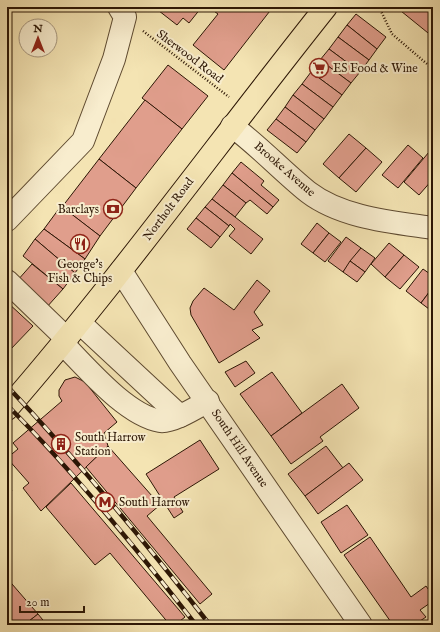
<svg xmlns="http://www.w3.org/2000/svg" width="440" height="632" viewBox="0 0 440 632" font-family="'IM FELL English',serif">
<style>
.building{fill:#e09e8c;stroke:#2c1605}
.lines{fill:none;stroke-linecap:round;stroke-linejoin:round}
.minor-casing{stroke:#5e4a30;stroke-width:24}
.major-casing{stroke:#2c1605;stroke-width:24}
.path{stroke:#2c1605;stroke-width:2.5;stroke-dasharray:1 2;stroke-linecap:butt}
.minor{stroke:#f8edce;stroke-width:22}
.major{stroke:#f4e4b3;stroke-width:22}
.rail-casing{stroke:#2c1605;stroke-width:4.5}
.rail{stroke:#f8edce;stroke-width:3;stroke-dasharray:9;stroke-linecap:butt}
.labels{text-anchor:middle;stroke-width:4;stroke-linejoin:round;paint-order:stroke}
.street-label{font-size:12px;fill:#2c1605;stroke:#f8edce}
.poi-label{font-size:12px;fill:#2c1605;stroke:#f8edce;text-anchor:start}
</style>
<rect width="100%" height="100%" fill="#f4e4b3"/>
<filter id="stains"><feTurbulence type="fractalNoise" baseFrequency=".005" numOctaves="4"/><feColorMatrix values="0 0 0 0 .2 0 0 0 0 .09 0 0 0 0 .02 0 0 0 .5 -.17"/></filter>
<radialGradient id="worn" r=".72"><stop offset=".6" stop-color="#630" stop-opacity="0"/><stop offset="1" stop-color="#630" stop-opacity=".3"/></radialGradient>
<g class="building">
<polygon points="154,7 199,7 201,8 189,23 183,18 177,25"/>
<polygon points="213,7 273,7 224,70 193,45 218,14 211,9"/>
<polygon points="396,7 433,7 433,37"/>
<polygon points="356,14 386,37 377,49 347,25"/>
<polygon points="347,25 377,49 369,60 338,37"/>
<polygon points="338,37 369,60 360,72 329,49"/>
<polygon points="329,49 360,72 351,83 320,60"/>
<polygon points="320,60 351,83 342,95 311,72"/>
<polygon points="168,65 208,96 182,129 142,98"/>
<polygon points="311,72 342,95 333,107 302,84"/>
<polygon points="302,84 333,107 324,119 293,95"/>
<polygon points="293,95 324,119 315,130 285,107"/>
<polygon points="145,100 182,129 136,188 99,159"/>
<polygon points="285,107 315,130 306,142 276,119"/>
<polygon points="276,119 306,142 297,153 267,130"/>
<polygon points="349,134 366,148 339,178 323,164"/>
<polygon points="408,145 423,158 398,188 382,175"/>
<polygon points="366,148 382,162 356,192 339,178"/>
<polygon points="429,152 433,156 433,179 419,195 404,182"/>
<polygon points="99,159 136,188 100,236 62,207"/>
<polygon points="241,162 264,181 261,185 279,200 273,207 232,173"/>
<polygon points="232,173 273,207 267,214 250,200 246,203 223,185"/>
<polygon points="223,185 246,203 235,217 212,199"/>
<polygon points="212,199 263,239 251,254 229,236 235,229 230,224 229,226 205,207"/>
<polygon points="61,206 100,236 85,259 44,229"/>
<polygon points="205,207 229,226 220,237 196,218"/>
<polygon points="196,218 220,237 211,248 187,229"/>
<polygon points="317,223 329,233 313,253 301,244"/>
<polygon points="44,229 85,259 75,273 35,239"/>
<polygon points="329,233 341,242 325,262 313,253"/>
<polygon points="346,237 361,248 343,272 328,261"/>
<polygon points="35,239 75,273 63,289 23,256"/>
<polygon points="389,243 404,255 385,277 371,264"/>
<polygon points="361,248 375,258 365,272 350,261"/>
<polygon points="404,255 419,267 400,289 385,277"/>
<polygon points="350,261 365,272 357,282 343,272"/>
<polygon points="32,264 63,289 46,308 17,281"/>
<polygon points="423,269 433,276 433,287 421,303 406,291"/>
<polygon points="257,280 270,291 254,312 263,325 252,330 260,338 219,363 191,315 190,308 193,301 204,288 234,310"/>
<polygon points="433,287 433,312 421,303"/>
<polygon points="7,302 33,326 9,351 7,349"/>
<polygon points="246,361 255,373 235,387 225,372"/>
<polygon points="272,372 302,413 271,436 240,394"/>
<polygon points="75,377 85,382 117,422 104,433 108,446 41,511 23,488 29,483 7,458 18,449 13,443 62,401 59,396 59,390 65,380"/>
<polygon points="342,384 359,408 320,437 323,441 291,464 271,436"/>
<polygon points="200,440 219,469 174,497 183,512 174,518 146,474"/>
<polygon points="108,446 160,505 147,516 212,594 200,604 86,467"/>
<polygon points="326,446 343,468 305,496 288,474"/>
<polygon points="349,463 363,480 318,514 305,496"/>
<polygon points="71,483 185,617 175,625 170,625 110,553 95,565 46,507"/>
<polygon points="7,484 12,491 7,494"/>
<polygon points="347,505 368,535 341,553 321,522"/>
<polygon points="370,537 411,597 426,586 433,596 433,601 420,610 426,617 414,625 393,625 344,555"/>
<polygon points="7,578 12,584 7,589"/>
<polygon points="12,584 38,614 24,625 7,625 7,589"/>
<polygon points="38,614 47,625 24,625"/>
<polygon points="433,618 433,625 423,625"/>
</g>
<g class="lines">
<g class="minor-casing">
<g id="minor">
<path d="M232,126C259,146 282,171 308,192C342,218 392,222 433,228"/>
<polyline points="7,220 83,141 114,59 125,17 119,7"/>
<polyline points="121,271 180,363 361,625"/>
<polyline points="7,281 67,339"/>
<polyline points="80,323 180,416"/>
<path d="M63,344C87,368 126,415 160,421C172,423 197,407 208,401"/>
</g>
</g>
<g class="major-casing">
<path id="major" d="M7,409C119,280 219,141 326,7"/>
</g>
<g class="path">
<polyline points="379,7 392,34 433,69"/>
<polyline points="143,31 229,97"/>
</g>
<use href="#minor" class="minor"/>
<use href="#major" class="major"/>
<g class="rail-casing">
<g id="rail">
<path d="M7,386C79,462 146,543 210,625"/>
<path d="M7,405C75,473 137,549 196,625"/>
</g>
</g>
<use href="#rail" class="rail"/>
</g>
<defs>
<g id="supermarket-ring" transform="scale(1)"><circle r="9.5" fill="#f8edce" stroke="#8f2418" stroke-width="1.5"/><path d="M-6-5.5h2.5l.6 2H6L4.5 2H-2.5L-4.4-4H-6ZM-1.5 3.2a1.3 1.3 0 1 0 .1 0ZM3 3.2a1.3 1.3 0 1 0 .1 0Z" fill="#8f2418"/></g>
<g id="bank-ring" transform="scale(1)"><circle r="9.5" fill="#f8edce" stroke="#8f2418" stroke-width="1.5"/><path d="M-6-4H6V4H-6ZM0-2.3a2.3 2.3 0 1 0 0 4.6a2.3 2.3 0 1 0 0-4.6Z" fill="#8f2418"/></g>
<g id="restaurant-ring" transform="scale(1)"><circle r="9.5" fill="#f8edce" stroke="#8f2418" stroke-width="1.5"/><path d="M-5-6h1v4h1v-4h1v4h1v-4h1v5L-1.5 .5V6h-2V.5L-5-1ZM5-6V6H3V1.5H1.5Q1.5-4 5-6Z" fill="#8f2418"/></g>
<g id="building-ring" transform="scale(1)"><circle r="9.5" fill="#f8edce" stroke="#8f2418" stroke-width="1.5"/><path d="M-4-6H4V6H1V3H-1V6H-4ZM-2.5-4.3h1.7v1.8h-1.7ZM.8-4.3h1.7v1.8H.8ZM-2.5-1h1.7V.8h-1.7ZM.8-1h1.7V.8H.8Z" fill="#8f2418"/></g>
<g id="metro-ring" transform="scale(1)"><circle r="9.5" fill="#f8edce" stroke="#8f2418" stroke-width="1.5"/><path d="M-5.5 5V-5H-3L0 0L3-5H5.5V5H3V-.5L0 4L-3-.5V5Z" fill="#8f2418"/></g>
</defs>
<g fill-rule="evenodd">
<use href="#supermarket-ring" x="319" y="68"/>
<use href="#bank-ring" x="113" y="209"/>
<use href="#restaurant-ring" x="80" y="244"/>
<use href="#building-ring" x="61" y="444"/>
<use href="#metro-ring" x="105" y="502"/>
</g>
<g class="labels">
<g class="street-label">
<text transform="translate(190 56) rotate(37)" y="4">Sherwood Road</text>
<text transform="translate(285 169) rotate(41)" y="4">Brooke Avenue</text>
<text transform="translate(168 209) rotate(-53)" y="4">Northolt Road</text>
<text transform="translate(240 448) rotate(56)" y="4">South Hill Avenue</text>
</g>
<g class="poi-label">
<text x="333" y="72">ES Food &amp; Wine</text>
<text x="99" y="213" text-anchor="end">Barclays</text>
<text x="80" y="268" text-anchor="middle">George's<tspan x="80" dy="14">Fish &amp; Chips</tspan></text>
<text x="75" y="441">South Harrow<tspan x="75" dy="14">Station</tspan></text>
<text x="119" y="506">South Harrow</text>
</g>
</g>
<rect width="440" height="632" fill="none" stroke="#f4e4b3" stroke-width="24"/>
<rect x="8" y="8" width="424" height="616" fill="none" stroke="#2c1605" stroke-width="2"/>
<rect x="12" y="12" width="416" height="608" fill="none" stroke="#2c1605"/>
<g transform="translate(38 38)"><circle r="19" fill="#f8edce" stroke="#a6977e"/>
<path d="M0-3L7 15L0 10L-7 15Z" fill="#8f2418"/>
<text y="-6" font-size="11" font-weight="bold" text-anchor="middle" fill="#2c1605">N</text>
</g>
<path d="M20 606v6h64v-6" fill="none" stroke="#2c1605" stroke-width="2"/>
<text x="26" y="606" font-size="12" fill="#2c1605" stroke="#f8edce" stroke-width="3" paint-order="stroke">20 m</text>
<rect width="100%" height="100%" filter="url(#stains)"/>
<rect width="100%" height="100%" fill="url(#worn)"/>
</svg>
